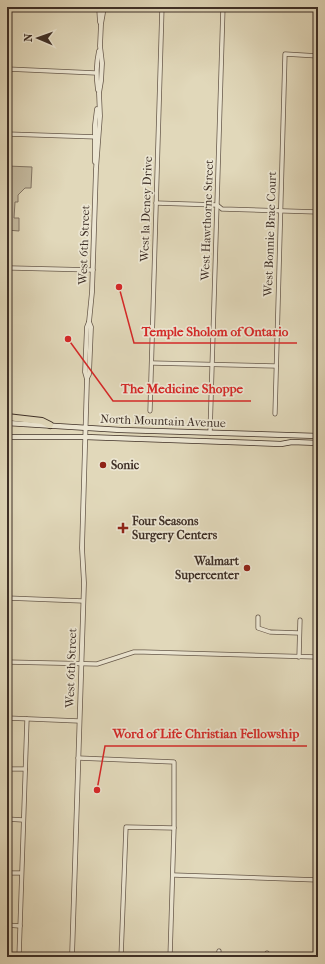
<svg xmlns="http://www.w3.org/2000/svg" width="325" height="964" viewBox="0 0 325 964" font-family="'IM FELL French Canon',serif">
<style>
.green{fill:#c5bba1;stroke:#827564}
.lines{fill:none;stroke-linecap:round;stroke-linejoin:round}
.minor-casing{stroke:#67594b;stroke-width:5}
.tertiary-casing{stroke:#67594b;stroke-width:5.5}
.secondary-casing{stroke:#3e2f26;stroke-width:6}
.motorway-casing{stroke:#3e2f26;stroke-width:8}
.minor{stroke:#ece6d2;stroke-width:3.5}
.tertiary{stroke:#ece6d2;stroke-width:4}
.secondary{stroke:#ece6d2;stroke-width:4.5}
.motorway{stroke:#e1d8ba;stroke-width:6}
.poi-dot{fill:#8f2418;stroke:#ece6d2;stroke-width:1.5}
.labels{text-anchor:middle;stroke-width:3.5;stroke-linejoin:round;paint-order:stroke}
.street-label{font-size:12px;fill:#3e2f26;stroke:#ece6d2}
.poi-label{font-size:12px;font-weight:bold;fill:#3e2f26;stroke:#ece6d2;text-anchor:start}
.leader{fill:none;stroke:#d62828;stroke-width:1.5}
.callout-dot{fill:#d62828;stroke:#ece6d2;stroke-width:1.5}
.callout-label{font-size:13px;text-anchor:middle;font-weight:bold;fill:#d62828;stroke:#ece6d2;stroke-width:3.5;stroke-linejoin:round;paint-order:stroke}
</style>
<rect width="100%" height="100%" fill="#e1d8ba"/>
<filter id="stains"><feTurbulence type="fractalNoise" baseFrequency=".005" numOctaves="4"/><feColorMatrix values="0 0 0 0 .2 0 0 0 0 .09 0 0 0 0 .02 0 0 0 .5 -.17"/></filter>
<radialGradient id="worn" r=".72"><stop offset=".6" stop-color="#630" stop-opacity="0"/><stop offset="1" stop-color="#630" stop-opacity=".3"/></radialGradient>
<polygon class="green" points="7,166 32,167 31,188 25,188 18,195 18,202 15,202 14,218 19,218 19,231 7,230"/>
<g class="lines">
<g class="minor-casing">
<g id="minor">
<polyline points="7,69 96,73"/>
<polyline points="7,134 98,137"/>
<polyline points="156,203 217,205 222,209 318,212"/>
<polyline points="12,268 93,270"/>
<polyline points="152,363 276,366"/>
<polyline points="150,411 162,7"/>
<polyline points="275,414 285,54 318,56"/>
<polyline points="210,433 223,7"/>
<polyline points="7,598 83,601"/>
<polyline points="258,617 258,628 270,632 299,633"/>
<polyline points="299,657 300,620"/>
<polyline points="7,662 97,664 134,652 144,652 318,657"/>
<polyline points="7,718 79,721"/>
<polyline points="78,758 174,762 174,828 170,957"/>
<polyline points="7,769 25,769"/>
<polyline points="7,819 23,820"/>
<polyline points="7,873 21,873"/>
<polyline points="173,875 318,880"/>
<polyline points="7,925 20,926"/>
<polyline points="19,957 27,719"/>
<polyline points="121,957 126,827 174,828"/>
<polyline points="218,957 219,951"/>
<polyline points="267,957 267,953"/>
</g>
</g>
<g class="tertiary-casing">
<g id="tertiary">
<polyline points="99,7 100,22"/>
<path d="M98,90C96,77 96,65 99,51"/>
<polyline points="95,162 95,125 97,109"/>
<polyline points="87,378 89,374 91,327 89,322 92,292 96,169 100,116 99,93 101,81 102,63 100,46 101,24 104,7"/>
<polyline points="72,957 84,583 82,548 87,379 85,372 87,327 89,322"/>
<polyline points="316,957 318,914"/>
</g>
</g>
<g class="secondary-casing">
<g id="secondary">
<polyline points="7,423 121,430 318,436"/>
<polyline points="7,437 85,437 281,444 292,442 318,443"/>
</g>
</g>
<g class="motorway-casing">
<polyline id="motorway" points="7,417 42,421 50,425"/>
</g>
<use href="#minor" class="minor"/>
<use href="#tertiary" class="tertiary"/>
<use href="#secondary" class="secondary"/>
<use href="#motorway" class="motorway"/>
</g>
<g class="poi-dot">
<circle cx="103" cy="465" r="4"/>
<path d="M121 522h4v4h4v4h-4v4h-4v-4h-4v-4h4z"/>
<circle cx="247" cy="568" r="4"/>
</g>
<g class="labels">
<g class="street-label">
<text transform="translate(146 209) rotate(-88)" y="4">West la Deney Drive</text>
<text transform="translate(207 220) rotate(-88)" y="4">West Hawthorne Street</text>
<text transform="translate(270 234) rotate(-88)" y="4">West Bonnie Brae Court</text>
<text transform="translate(84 245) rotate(-88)" y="4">West 6th Street</text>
<text transform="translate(163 421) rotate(2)" y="4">North Mountain Avenue</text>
<text transform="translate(71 668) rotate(-88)" y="4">West 6th Street</text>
</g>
<g class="poi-label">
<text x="111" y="469">Sonic</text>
<text x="132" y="525">Four Seasons<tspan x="132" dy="14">Surgery Centers</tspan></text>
<text x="239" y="565" text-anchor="end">Walmart<tspan x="239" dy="14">Supercenter</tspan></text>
</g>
</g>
<path class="leader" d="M119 287L134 343H297M68 339L113 401H251M97 790L105 746H307"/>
<g class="callout-dot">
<circle cx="119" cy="287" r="4"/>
<circle cx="68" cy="339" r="4"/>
<circle cx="97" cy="790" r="4"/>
</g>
<g class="callout-label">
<text x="215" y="336">Temple Sholom of Ontario</text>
<text x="182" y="393">The Medicine Shoppe</text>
<text x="206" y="738">Word of Life Christian Fellowship</text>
</g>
<rect width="325" height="964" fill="none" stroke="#e1d8ba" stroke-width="24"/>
<rect x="8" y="8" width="309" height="948" fill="none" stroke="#3e2f26" stroke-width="2"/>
<rect x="12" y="12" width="301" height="940" fill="none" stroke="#3e2f26"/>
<g transform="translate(38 38) rotate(272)" stroke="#ece6d2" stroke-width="3" paint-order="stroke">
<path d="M0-3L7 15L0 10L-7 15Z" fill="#3e2f26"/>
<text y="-6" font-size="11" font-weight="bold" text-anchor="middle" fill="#3e2f26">N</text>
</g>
<rect width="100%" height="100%" filter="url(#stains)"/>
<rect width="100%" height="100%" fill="url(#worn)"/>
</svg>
